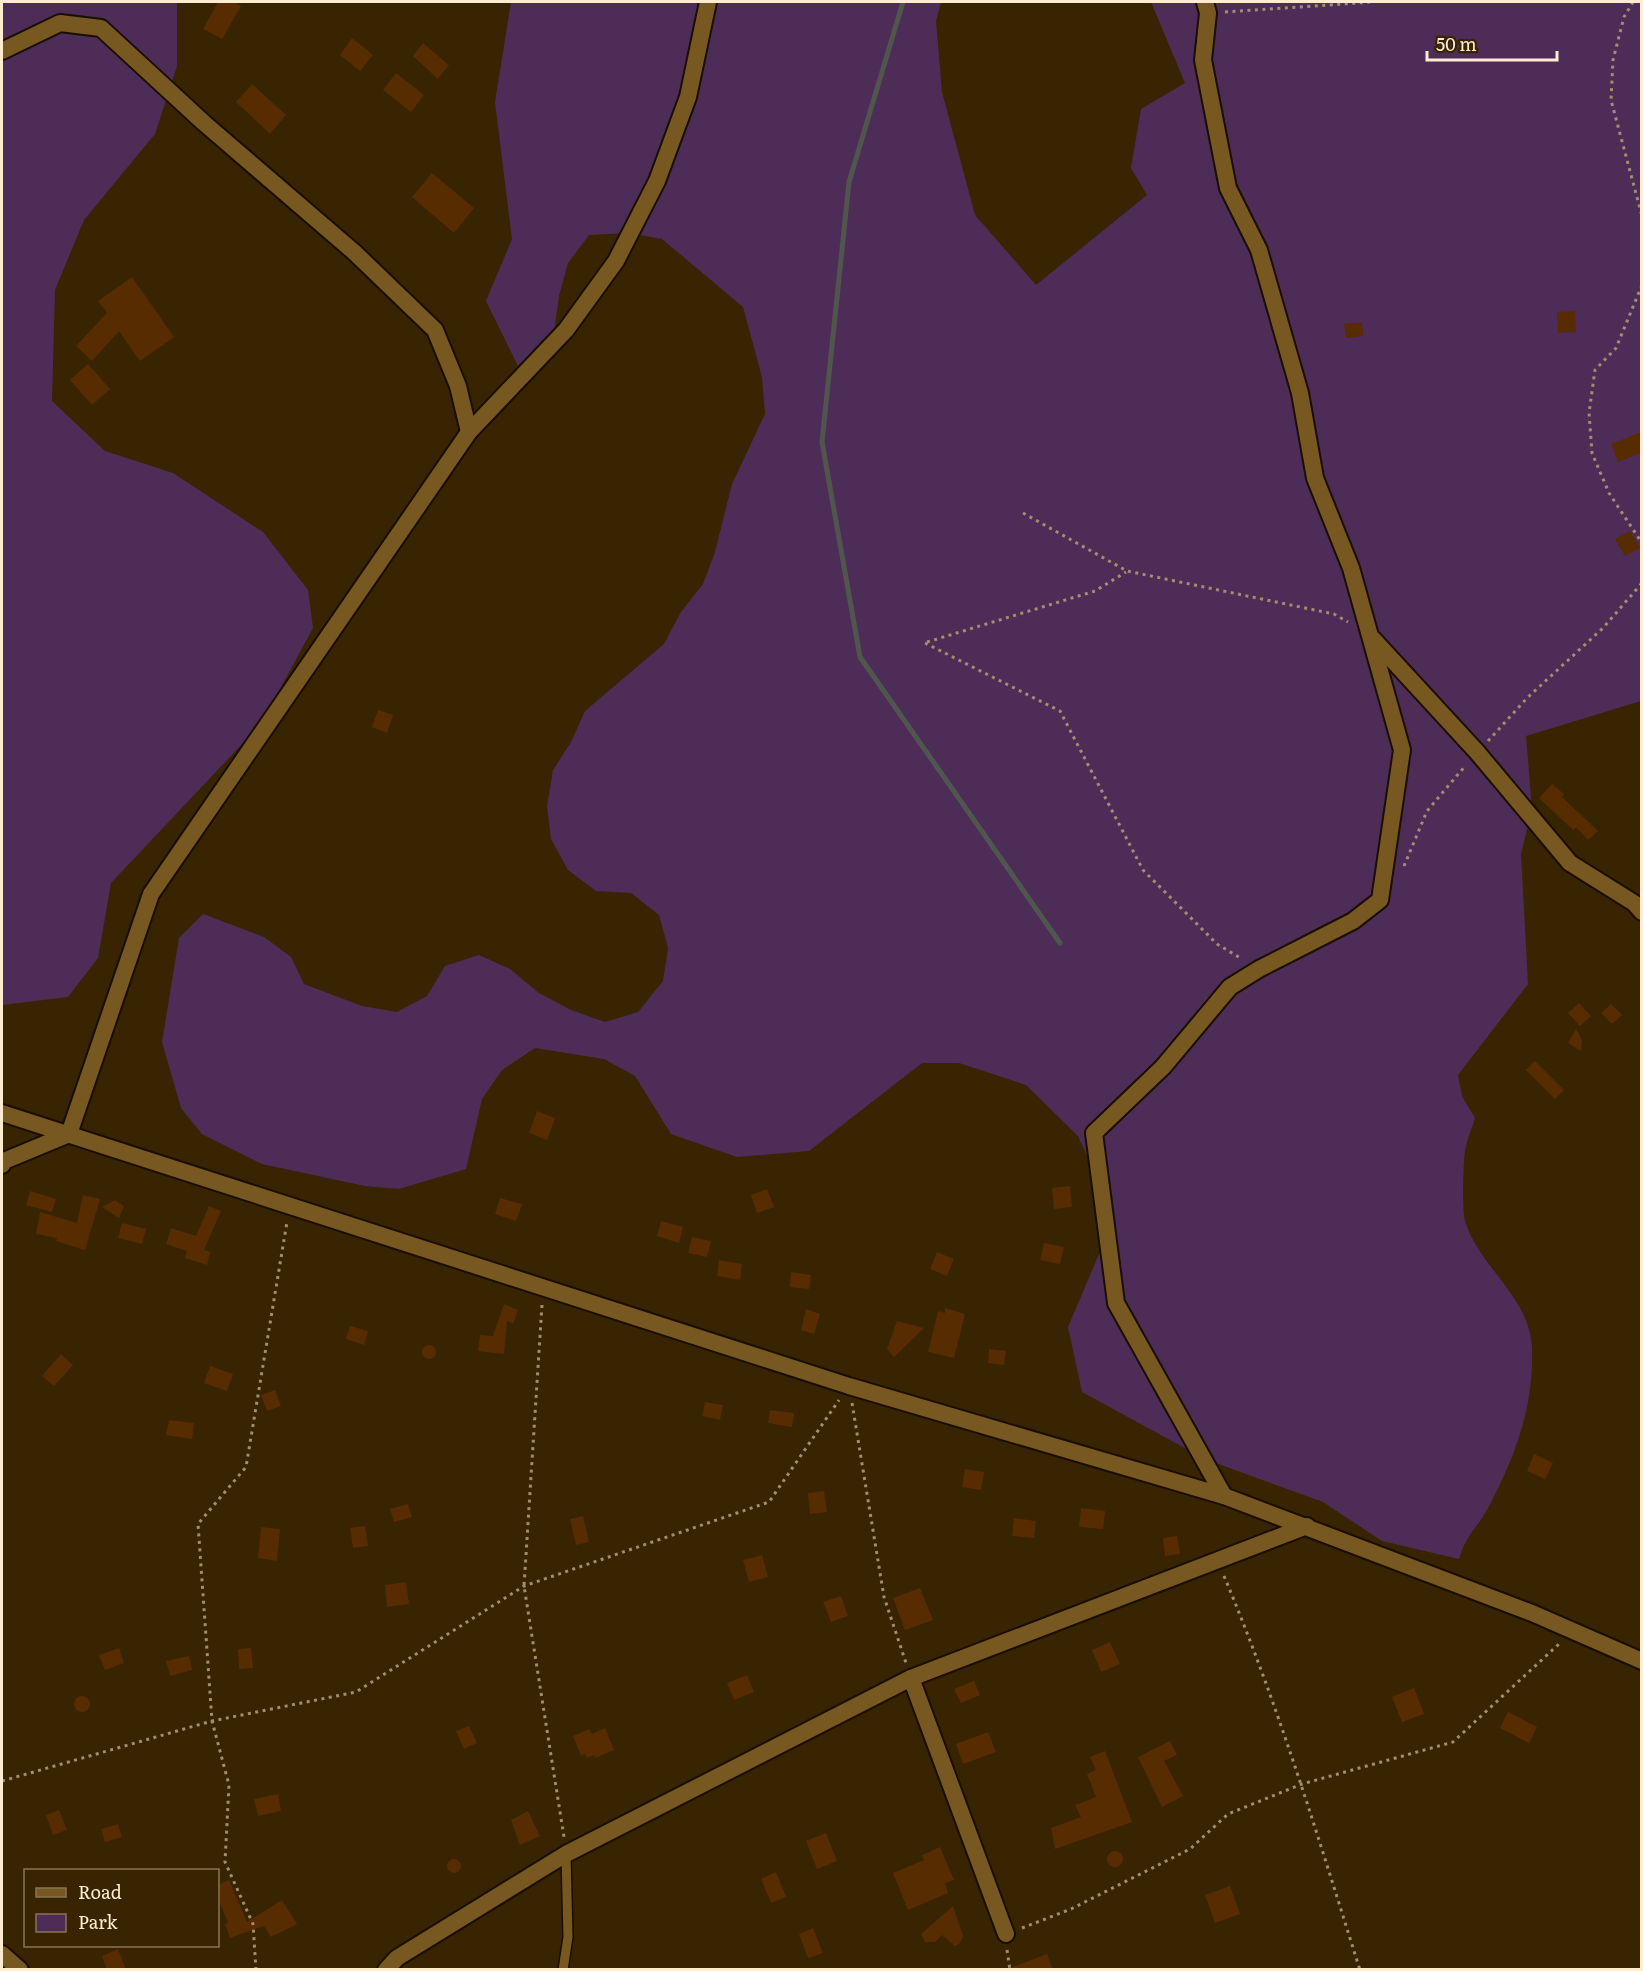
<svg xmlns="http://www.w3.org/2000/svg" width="1643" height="1971" viewBox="0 0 1643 1971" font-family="Literata,serif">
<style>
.green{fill:#4d2d57}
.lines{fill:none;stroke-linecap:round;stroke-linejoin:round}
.stream{stroke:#50564d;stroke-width:5}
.building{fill:#572c00}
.service-casing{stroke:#1a0e00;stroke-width:12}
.minor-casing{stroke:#1a0e00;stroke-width:20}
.tertiary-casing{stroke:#1a0e00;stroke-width:20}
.path{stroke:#a18e6e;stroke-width:3;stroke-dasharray:3 4.5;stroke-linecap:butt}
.service{stroke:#775821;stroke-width:9}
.minor{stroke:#775821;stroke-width:16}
.tertiary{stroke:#775821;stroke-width:16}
</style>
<rect width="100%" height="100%" fill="#382400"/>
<g class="green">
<polygon points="2,2 177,2 177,66 155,134 84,220 55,290 52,401 105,451 173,473 263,532 308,590 313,628 261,724 111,883 98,958 68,997 2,1005"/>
<path d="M511,2H941L936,21L942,92L975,215L1036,285L1147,195L1131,168L1141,109L1185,83L1151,2H1641V701L1526,736L1532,809L1521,854L1528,984L1458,1075L1462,1096L1475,1118C1472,1129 1466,1141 1465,1152C1463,1164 1462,1210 1465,1221C1479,1267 1530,1297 1532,1348C1534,1407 1515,1457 1488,1508C1477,1529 1467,1532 1459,1559L1382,1541L1323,1502L1205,1459L1082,1392L1068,1327L1108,1233L1107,1199L1078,1136L1026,1085L959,1063H922L809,1151L737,1157L671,1134L635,1076L604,1059L535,1048L502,1070L482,1099L466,1169L399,1189L365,1186L262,1164L202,1134L181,1108L162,1042L179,938L203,914L264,937L291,957L304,984L362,1006L397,1012L427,996L445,966L479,955L510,969L539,993L571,1010L605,1022L638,1012L663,981L668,948L659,915L631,893L596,891L568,870L551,839L547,806L553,770L571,742L585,711L664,644L681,612L703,584L715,552L732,484L765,414L762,377L743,307L662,239L628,233L589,235L568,263L559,296L554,332L518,366L486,301L512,239L495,102Z"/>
</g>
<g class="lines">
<polyline class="stream" points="903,2 849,182 822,442 860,657 1060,943"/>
</g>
<g class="building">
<polygon points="218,2 233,2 241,6 222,39 203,29"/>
<polygon points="352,38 373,55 360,71 340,55"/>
<polygon points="423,43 449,65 438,79 413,56"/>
<polygon points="396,73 424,95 411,112 383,90"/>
<polygon points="252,84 286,115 270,134 236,102"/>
<polygon points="432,173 474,208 454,233 412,197"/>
<polygon points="132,277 174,337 140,361 119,331 92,361 76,346 107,313 98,301"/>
<polygon points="1575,311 1576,332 1558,333 1557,312"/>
<polygon points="1362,322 1363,336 1346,338 1344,324"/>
<polygon points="88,364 110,389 92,405 70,380"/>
<polygon points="1641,432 1641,453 1618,462 1611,444"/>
<polygon points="1630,531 1640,548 1625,556 1615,539"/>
<polygon points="378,710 393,715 387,733 372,727"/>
<polygon points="1552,784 1564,794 1562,797 1598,831 1588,840 1576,827 1573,830 1539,798"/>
<polygon points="1579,1003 1591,1016 1580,1026 1568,1013"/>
<polygon points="1611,1004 1622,1015 1612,1024 1601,1013"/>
<polygon points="1576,1029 1582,1040 1581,1051 1568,1043"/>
<polygon points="1535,1061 1564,1090 1555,1099 1526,1070"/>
<polygon points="537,1111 555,1118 547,1140 529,1133"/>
<polygon points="1070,1186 1072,1207 1054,1209 1052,1188"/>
<polygon points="767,1189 774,1207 757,1213 751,1195"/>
<polygon points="30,1191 56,1199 52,1212 26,1205"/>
<polygon points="83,1195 100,1199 85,1250 56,1241 57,1238 36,1234 40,1212 77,1223"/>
<polygon points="500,1198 522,1204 516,1221 495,1214"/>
<polygon points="115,1200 124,1206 119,1218 102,1207"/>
<polygon points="209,1206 221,1211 204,1250 210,1252 207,1265 185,1258 187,1251 166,1244 171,1228 196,1236"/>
<polygon points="661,1221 683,1227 679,1243 657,1236"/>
<polygon points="122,1223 146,1229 142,1244 118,1238"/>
<polygon points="692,1237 711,1241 707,1257 688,1253"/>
<polygon points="1044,1243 1064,1247 1060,1264 1040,1260"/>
<polygon points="937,1252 954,1259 947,1276 930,1269"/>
<polygon points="719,1260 742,1264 740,1280 717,1276"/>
<polygon points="791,1272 811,1275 809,1289 790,1287"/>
<polygon points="504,1304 518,1310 513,1324 507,1321 504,1354 478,1351 480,1335 493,1336"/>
<polygon points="945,1308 965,1314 954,1358 928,1352 938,1311 945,1313"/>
<polygon points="806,1309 820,1314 814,1334 801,1330"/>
<polygon points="897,1321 924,1328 894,1357 887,1349"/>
<polygon points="350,1326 368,1331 364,1345 346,1339"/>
<circle cx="429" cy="1352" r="7"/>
<polygon points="989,1349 1006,1351 1004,1365 988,1363"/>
<polygon points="61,1354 73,1365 54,1386 42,1376"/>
<polygon points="210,1366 233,1374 227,1391 204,1383"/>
<polygon points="275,1390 281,1406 267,1411 261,1395"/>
<polygon points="705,1402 723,1405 720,1420 702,1416"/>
<polygon points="770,1410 794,1413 792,1427 768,1423"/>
<polygon points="169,1420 194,1423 192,1439 166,1435"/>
<polygon points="1534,1454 1553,1463 1545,1479 1527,1471"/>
<polygon points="965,1469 984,1472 981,1490 962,1487"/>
<polygon points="824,1491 827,1512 810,1514 808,1493"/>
<polygon points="408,1504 412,1517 394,1522 390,1509"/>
<polygon points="1081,1508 1105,1511 1103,1529 1079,1527"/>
<polygon points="583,1516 589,1542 576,1545 570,1519"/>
<polygon points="1014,1518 1036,1521 1034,1538 1012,1536"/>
<polygon points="365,1526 368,1546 353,1548 350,1528"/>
<polygon points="261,1527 280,1529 277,1561 258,1558"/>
<polygon points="1177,1536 1180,1554 1165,1556 1163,1538"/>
<polygon points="762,1555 768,1577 749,1582 743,1560"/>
<polygon points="406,1582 409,1604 387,1607 385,1585"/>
<polygon points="920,1588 933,1620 905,1630 893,1598"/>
<polygon points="841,1596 848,1616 831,1622 823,1602"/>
<polygon points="1110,1642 1120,1664 1101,1672 1092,1650"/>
<polygon points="119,1648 124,1663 105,1670 99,1655"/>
<polygon points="251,1648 253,1668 239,1669 238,1649"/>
<polygon points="189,1656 192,1670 170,1676 166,1661"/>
<polygon points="747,1675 754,1692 734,1700 727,1683"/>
<polygon points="974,1681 980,1695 961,1703 954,1689"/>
<polygon points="1414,1688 1424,1714 1402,1722 1392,1697"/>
<circle cx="82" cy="1704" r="8"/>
<polygon points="1508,1712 1537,1727 1529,1743 1500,1728"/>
<polygon points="469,1726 477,1743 464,1749 456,1731"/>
<polygon points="605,1728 614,1750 595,1758 594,1755 587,1758 585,1754 581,1756 573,1736 589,1729 592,1734"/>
<polygon points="988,1732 996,1752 963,1764 956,1744"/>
<polygon points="1170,1741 1177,1755 1164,1761 1183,1796 1162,1807 1138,1757"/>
<polygon points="1105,1751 1132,1822 1055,1849 1051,1828 1081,1817 1075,1805 1096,1797 1087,1774 1096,1770 1090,1757"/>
<polygon points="278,1794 281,1811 258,1816 254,1799"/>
<polygon points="59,1810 67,1830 53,1835 46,1815"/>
<polygon points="528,1811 540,1836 520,1845 511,1820"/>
<polygon points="118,1824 122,1837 105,1842 101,1829"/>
<polygon points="826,1833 837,1861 817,1869 806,1841"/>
<polygon points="940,1847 954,1880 945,1883 948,1893 908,1910 893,1873 924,1860 922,1855"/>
<circle cx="1115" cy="1859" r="8"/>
<circle cx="454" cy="1866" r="7"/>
<polygon points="776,1872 786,1897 771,1903 761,1879"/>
<polygon points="229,1880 247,1922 282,1900 297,1924 271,1937 264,1926 230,1938 225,1924 228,1923 218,1898 218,1885"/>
<polygon points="1230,1886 1240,1914 1215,1923 1205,1895"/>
<polygon points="953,1906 963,1936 960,1943 955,1946 942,1935 935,1942 925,1942 921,1934"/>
<polygon points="813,1928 823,1953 808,1958 799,1934"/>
<polygon points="118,1949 126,1970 107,1970 102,1956"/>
<polygon points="1047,1954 1053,1970 1010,1970 1010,1968"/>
</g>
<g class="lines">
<g class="service-casing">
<polyline id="service" points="563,1970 568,1937 566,1854"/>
</g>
<g class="minor-casing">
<g id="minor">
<polyline points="1205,2 1208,13 1203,60 1228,188 1259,250 1300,393 1315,478 1351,568 1402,750 1380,900 1353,921 1259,969 1230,987 1163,1067 1094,1133 1116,1303 1224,1496"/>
<polyline points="2,51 60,23 101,28 204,123 354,252 435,330 458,386 469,432"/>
<polyline points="1373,639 1477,752 1570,863 1634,903 1642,912"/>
<polyline points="2,1165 4,1161 69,1134 151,894 469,432 566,330 616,261 657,181 688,97 708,2"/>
<polyline points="911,1678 1006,1934"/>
<polyline points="2,1954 20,1970"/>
<polyline points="386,1970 397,1958 566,1854 911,1678 1307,1526"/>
</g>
</g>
<g class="tertiary-casing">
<polyline id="tertiary" points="2,1113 849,1386 1224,1496 1532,1613 1642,1661"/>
</g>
<g class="path">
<polyline points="1633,2 1624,17 1613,60 1611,100 1642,216"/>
<polyline points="1225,12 1372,2"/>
<polyline points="1642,285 1616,348 1595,370 1589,413 1592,453 1609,493 1642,543"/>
<polyline points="1023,513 1127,571 1334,614 1348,622"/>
<polyline points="927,642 1095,591 1126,572"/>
<polyline points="925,643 1060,711 1143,870 1217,944 1242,959"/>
<polyline points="1488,741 1527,698 1603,628 1642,583"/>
<polyline points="1404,866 1427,811 1466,765"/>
<polyline points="542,1305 524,1586 564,1837"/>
<polyline points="852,1403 884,1597 906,1663"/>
<path d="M1224,1576C1278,1704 1318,1837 1360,1970"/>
<polyline points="2,1781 212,1721 356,1692 524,1586 769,1502 839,1400"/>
<polyline points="1022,1928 1071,1909 1190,1849 1228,1814 1302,1784 1453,1742 1560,1643"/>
<polyline points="1007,1950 1010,1970"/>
<polyline points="256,1970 253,1924 225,1862 229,1785 212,1721 198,1524 246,1467 287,1222"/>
</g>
<use href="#service" class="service"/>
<use href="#minor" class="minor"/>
<use href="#tertiary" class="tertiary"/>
</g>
<rect width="1643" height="1971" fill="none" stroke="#feecd0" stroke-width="6"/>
<rect x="24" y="1869" width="195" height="78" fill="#382400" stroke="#877453" stroke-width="1.5"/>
<rect x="36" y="1888" width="30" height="9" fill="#775821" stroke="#877453" stroke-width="1.5"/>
<text x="78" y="1899" font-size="18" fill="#feecd0">Road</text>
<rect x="36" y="1914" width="30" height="18" fill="#4d2d57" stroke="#877453" stroke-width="1.5"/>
<text x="78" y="1929" font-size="18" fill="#feecd0">Park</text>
<path d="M1427 51v9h130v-9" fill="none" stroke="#feecd0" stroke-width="3"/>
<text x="1436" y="51" font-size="18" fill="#feecd0" stroke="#382400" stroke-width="4.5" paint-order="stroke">50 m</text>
</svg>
